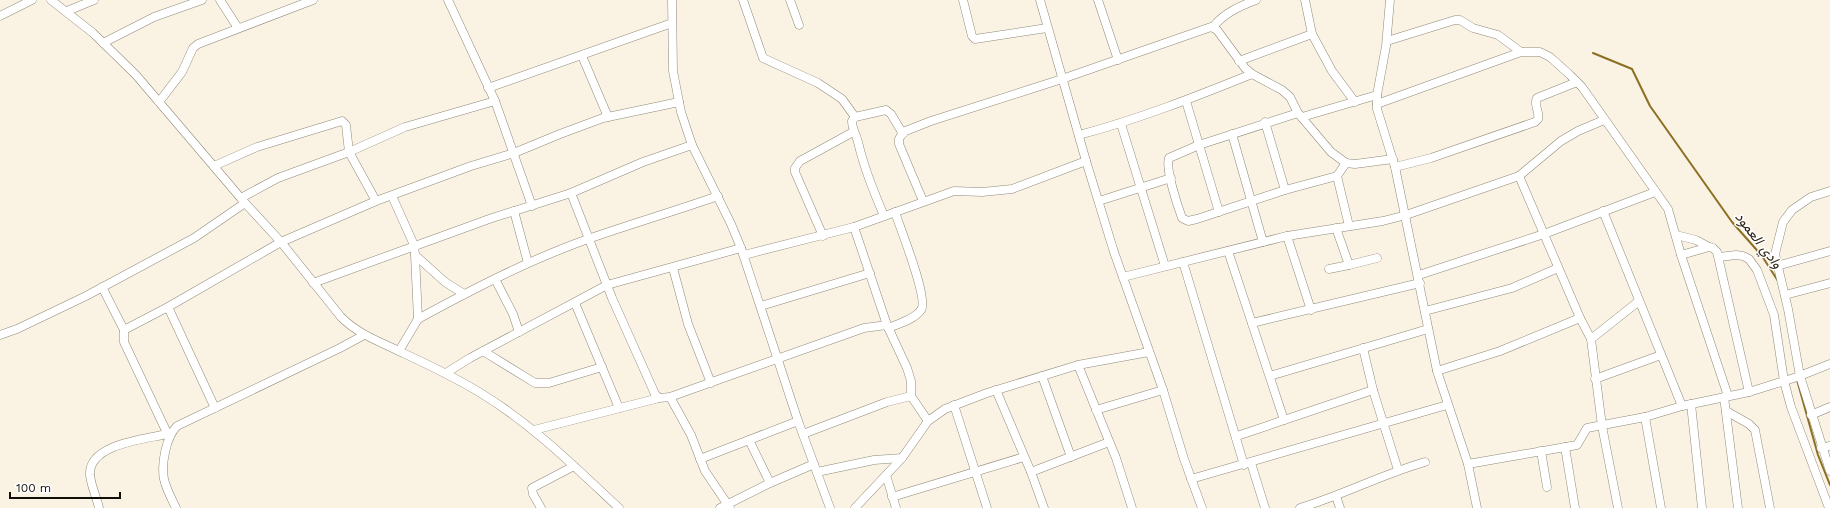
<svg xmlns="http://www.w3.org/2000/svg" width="1830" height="508" viewBox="0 0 1830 508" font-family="'Work Sans',Vazirmatn,sans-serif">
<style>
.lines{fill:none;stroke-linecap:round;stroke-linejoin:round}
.stream{stroke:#8c6f22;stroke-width:2}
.minor-casing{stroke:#908a7b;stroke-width:9}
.minor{stroke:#fff;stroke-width:8}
.labels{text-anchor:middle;stroke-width:3;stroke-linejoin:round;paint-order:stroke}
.water-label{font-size:14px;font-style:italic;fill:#302816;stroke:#fff}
</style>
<rect width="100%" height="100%" fill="#faf2e2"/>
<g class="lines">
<g class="stream">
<polyline points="1593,53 1632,69 1650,106 1732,222 1762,256 1778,281"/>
<polyline points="1797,380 1818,455 1830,485"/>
</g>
<g class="minor-casing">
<g id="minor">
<path d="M51,0L93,33L136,75L245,203L281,242L341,317C359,335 381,342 403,353C429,365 454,377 479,392C532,424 574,466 619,508"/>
<polyline points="220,0 238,28"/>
<polyline points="448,0 495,101 532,206"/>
<polyline points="672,0 673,71 681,112 692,145 731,224 741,248 798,421 830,508"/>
<polyline points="743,0 763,58 818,83 842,99 855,117"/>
<polyline points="790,0 799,25"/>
<polyline points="963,0 972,36 975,39 1047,28"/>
<polyline points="1040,0 1086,161 1114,252 1163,390 1184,459 1202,508"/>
<polyline points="1098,0 1118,60"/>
<polyline points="1305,0 1312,34 1332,71 1355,102"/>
<polyline points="1390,0 1386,46 1377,95 1377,109 1395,167 1437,371 1468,464 1477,508"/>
<polyline points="67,11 94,0"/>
<polyline points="0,16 32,0"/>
<path d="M1213,27C1224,13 1240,6 1256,0"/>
<polyline points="1387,41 1455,20 1460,20 1473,28 1498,35 1521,52"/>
<polyline points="103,43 154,17 202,0"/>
<polyline points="582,56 608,117"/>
<polyline points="1239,61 1312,34"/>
<polyline points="488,88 672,23"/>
<polyline points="1186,101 1219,212"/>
<polyline points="159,102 182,72 193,48 198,44 313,0"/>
<polyline points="1377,104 1521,52 1540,52 1550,57 1570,75 1582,87 1668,209 1681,255 1728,396"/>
<path d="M1298,113L1199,145L1169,158C1165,169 1178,207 1182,218L1188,221L1197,219L1285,190L1337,176"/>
<polyline points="1302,117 1377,95"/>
<polyline points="1265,122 1285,190"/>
<polyline points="1121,124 1165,266"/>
<polyline points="1232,134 1263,242"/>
<path d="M1079,135C1139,119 1195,97 1252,74"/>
<polyline points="1346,163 1337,176 1349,226"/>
<polyline points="214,166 257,147 342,121 346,125 349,152 376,201"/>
<path d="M1395,167L1431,158L1535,122L1538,119C1540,111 1533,105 1537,98L1577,82"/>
<polyline points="1519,176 1580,318 1591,339 1602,426 1618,508"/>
<polyline points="1830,191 1811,197 1792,210 1783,222 1775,254 1788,309 1800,376 1830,471"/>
<polyline points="571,193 612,298 655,394 659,398 670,397 864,328 887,325"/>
<polyline points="392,196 414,245 415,255 418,319 399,351"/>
<polyline points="241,198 278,178 349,152 405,127 495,101"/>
<polyline points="923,201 899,144 899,139 903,132 931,121 1062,79 1211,27 1217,30 1245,68 1252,74 1282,90 1290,97 1298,113 1331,152 1346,163 1355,164 1393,159"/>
<polyline points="1099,201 1171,178"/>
<polyline points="514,211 528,263"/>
<polyline points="1603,211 1682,406"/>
<path d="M884,216C874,192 864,168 858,142C856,134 852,129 852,121L855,117L886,110L891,114L903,134"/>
<polyline points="854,227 887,325 907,368 911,381 911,396 928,421"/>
<polyline points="1336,228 1349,265 1377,258"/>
<polyline points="1676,235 1696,240 1709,247"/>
<polyline points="823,236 795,172 795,168 800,161 853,132"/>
<polyline points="1287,236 1311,310"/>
<polyline points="1228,251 1284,420"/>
<polyline points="415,255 445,282 464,294"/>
<polyline points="744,255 854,227 954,191 982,192 1012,189 1086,161"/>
<polyline points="1681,255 1709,247 1713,248 1717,252 1749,392"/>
<polyline points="1719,257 1736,255 1743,256 1749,259 1757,270 1774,315 1784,381 1791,407 1829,508"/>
<polyline points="1183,262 1244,465"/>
<polyline points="1777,266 1830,251"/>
<polyline points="673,268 688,324 711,383"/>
<polyline points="1329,269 1349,265"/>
<polyline points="1419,275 1544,234 1655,192"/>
<polyline points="1123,277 1287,236 1383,221 1406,215 1519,176 1561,141 1578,131 1604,120"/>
<polyline points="495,279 513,314 519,332"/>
<polyline points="313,283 492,218 571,193 643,162 692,145"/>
<polyline points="102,287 124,330"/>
<polyline points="1785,295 1830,283"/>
<polyline points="575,303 619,408"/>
<polyline points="761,306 870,273"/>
<polyline points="168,307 124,330 124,342 169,437"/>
<polyline points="1425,311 1512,288 1558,268"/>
<path d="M418,319C473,289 529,260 588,239C631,224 675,211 718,196"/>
<polyline points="1252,323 1420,283"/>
<path d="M888,328C898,324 915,319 921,310C929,299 900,228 895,212"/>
<polyline points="0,335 17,329 86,296 194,238 245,203"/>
<polyline points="1591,339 1639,301"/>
<polyline points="1363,348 1373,390 1398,470"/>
<polyline points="483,351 535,383 549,383 602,367"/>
<polyline points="1078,365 1116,458 1132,508"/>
<polyline points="1437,371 1500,351 1580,318"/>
<polyline points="446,373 470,358 607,285 741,248"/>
<polyline points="1042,376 1071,457"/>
<polyline points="1270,376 1428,329"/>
<polyline points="1595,379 1661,355"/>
<polyline points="996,390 1031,472 1044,508"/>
<polyline points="670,397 691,435 705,471 730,508"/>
<polyline points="1724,397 1738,508"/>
<polyline points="1691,404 1702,508"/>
<polyline points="954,405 987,508"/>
<polyline points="215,408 168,307 281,242 376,201 471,166 514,153 560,134 603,118 679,102"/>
<polyline points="1096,410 1163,390"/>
<polyline points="1726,411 1749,424 1755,430 1770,508"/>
<polyline points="1811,415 1830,407"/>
<polyline points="1645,417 1661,508"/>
<polyline points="534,430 659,398"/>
<polyline points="803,434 887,402 911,396"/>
<polyline points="1237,436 1373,390"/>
<polyline points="1565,447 1575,508"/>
<polyline points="1821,448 1830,446"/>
<polyline points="1541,451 1547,487"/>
<polyline points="700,459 749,440"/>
<polyline points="1251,463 1265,508"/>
<polyline points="1468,464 1577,445 1587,428 1645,417 1682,406 1749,392 1797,377 1830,364"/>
<polyline points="817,472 874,460 902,458"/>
<polyline points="1031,472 1109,442"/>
<polyline points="886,475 896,508"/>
<polyline points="1191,479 1447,405"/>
<polyline points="770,483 749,440 798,421"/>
<polyline points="1336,496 1340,508"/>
<polyline points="892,497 1024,457"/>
<path d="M99,508C97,498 91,486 90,475C88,444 146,439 167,434"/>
<path d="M176,508C172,499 166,489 164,479C161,464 166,437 177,426L340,348L364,335"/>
<polyline points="541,508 533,494 532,488 574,466"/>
<polyline points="720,508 770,483 814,464"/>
<polyline points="855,508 902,458 928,421 945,409 987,393 1078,365 1149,352"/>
<path d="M1300,508C1343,495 1383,474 1425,462"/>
</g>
</g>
<use href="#minor" class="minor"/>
</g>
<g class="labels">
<g class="water-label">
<text transform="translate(1759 240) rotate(52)" y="5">وادي العمود</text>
</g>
</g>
<path d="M10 492v6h110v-6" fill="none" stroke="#110f09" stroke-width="2"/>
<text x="16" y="492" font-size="12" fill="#110f09" stroke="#ffffff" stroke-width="3" paint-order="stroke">100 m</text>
</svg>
